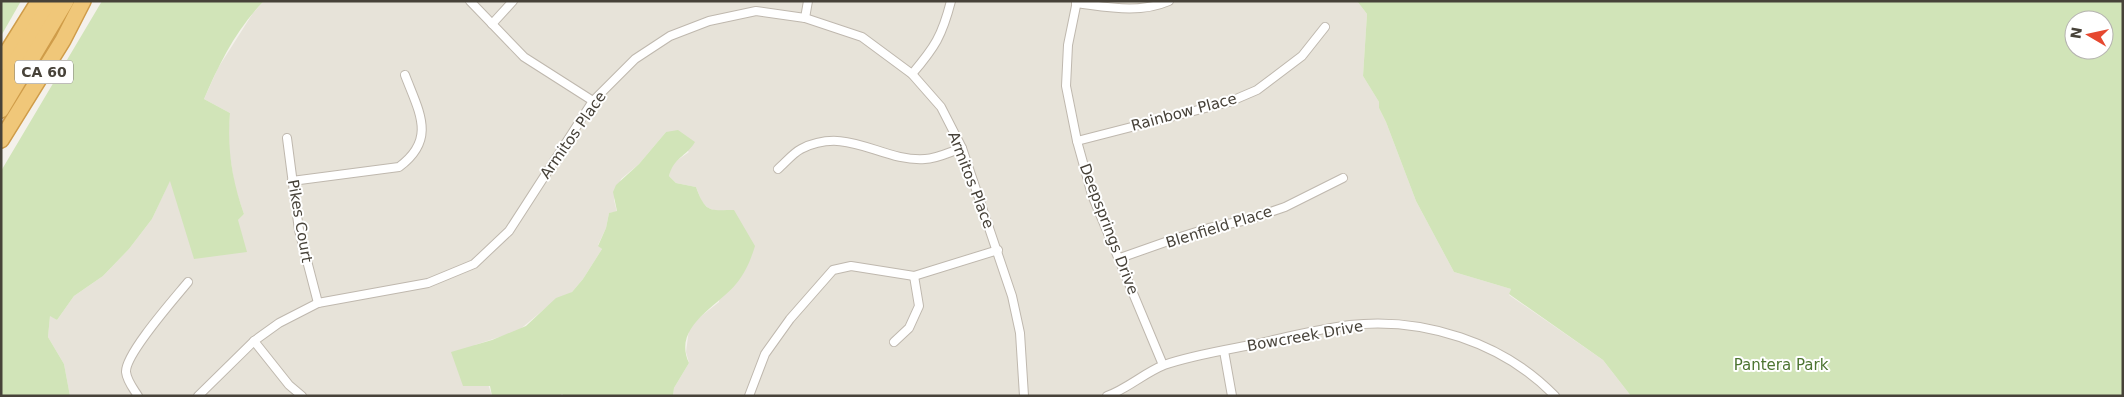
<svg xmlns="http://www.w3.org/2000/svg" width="2124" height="397" viewBox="0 0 2124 397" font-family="'DejaVu Sans',sans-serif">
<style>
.residential{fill:#e7e3d9}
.green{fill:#d1e4b8;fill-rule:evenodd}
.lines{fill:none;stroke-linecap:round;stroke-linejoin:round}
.street-casing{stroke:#bfb8ae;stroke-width:10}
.highway-casing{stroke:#cf9c49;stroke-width:18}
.street{stroke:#fff;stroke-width:8}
.highway{stroke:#f0c779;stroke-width:15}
.labels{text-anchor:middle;stroke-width:4;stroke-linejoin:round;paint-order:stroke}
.shield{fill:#fff;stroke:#7e7b74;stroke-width:1}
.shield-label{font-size:14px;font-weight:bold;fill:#474239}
.street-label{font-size:15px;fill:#474239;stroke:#fff}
.park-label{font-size:15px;fill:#4c7431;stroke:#fff}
</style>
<rect width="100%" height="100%" fill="#f4f1eb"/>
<polygon class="residential" points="264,1 1357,1 1367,14 1363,76 1379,102 1379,108 1386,122 1416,201 1454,272 1511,289 1509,295 1603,360 1631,396 673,396 674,388 689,363 686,352 689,329 695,321 719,302 728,210 719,212 708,208 702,202 696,187 676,183 669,176 672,164 689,152 666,132 639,164 621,179 614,200 617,212 609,213 606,228 598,245 602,249 583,279 572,292 548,306 518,331 475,345 492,396 70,396 64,364 48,337 50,315 57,320 74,296 103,276 129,249 152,219 170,180 238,220 244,214 235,188 230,156 228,138 230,113 204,99 218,68 253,13"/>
<g class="green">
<polygon points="1,1 21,1 1,36"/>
<path d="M102,1H264C237,28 219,64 204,99L230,113C227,148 232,180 244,214L238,220L247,252L194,259L170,181L152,219L129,249L103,276L74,296L57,320L50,316L48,337L64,364L70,396H1V171Z"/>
<path d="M1357,1H2123V396H1631L1603,360L1509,294L1511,289L1454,272L1416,201L1386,122L1379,108V102L1363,76L1367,14ZM2074,20H2104V50H2074Z"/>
<path d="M678,130L695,142C686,157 674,157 669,176L676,183L696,187C706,214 710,210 734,210L755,246C751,259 746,272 736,284C717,307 672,327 689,363L674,388L673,396H564L562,394L560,396H492L490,386H463L451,352L492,340L526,326L556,298L572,292L583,279L602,249L598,246L606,228L609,213L617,211L613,192L616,185L639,164L666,132Z"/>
</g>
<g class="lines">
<g class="street-casing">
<g id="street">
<polyline points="470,1 524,57 593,101"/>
<polyline points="1077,1 1068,45 1066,86 1077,141 1092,195 1163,365"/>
<path d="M1076,3C1108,7 1139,14 1169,1"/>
<polyline points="805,18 808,1"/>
<polyline points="492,24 513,1"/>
<path d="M912,74C935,47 942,36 951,1"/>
<polyline points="287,138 299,230 318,303"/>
<polyline points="1077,141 1229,102 1257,90 1302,56 1325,27"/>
<path d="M778,169C785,163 793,153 801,149C848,125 881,162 925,159C936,159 950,152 962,148"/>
<path d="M292,181L399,167C437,139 419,112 405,75"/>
<polyline points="1120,258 1174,239 1209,228 1247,220 1285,207 1343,178"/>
<polyline points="254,341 289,385 302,396"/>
<polyline points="894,342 909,328 919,306 914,276"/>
<polyline points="1224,351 1232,396"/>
<path d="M138,396C133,388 127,381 126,372C125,354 175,298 188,282"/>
<polyline points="198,396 254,341 279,323 318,303 428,283 474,264 509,231 593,101 635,59 670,36 709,21 756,11 805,18 862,37 912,74 941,107 962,148 1012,296 1020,333 1024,396"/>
<polyline points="749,396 765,354 790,319 833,270 851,266 914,276 998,250"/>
<path d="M1107,396C1127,389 1144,373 1164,365C1193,355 1226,350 1256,344C1287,337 1318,329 1350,325C1423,317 1503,342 1555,396"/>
</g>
</g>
<g class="highway-casing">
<g id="highway">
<polyline points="1,62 39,1"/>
<polyline points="1,86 52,1"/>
<polyline points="1,110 66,1"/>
<polyline points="1,140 63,40 83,1"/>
</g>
</g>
<use href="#street" class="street"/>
<use href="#highway" class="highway"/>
</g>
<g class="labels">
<rect class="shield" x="15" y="60.5" width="58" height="23" rx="4"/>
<g class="shield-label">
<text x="44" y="77">CA 60</text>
</g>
<g class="street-label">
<text transform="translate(1184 112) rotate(-15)" y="5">Rainbow Place</text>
<text transform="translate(573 135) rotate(-55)" y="5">Armitos Place</text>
<text transform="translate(971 180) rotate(69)" y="5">Armitos Place</text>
<text transform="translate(300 221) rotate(80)" y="5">Pikes Court</text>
<text transform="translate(1219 227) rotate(-17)" y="5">Blenfield Place</text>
<text transform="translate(1109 229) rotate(69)" y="5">Deepsprings Drive</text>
<text transform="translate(1305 336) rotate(-10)" y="5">Bowcreek Drive</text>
</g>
<g class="park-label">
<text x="1781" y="370">Pantera Park</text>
</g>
</g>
<rect width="2124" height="397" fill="none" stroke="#474239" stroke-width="5"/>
<g transform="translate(2089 35) rotate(279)"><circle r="24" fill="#ffffff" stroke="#b5b3b0"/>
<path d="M0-4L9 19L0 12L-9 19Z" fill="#e64830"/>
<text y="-8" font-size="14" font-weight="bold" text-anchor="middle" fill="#474239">N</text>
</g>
</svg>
